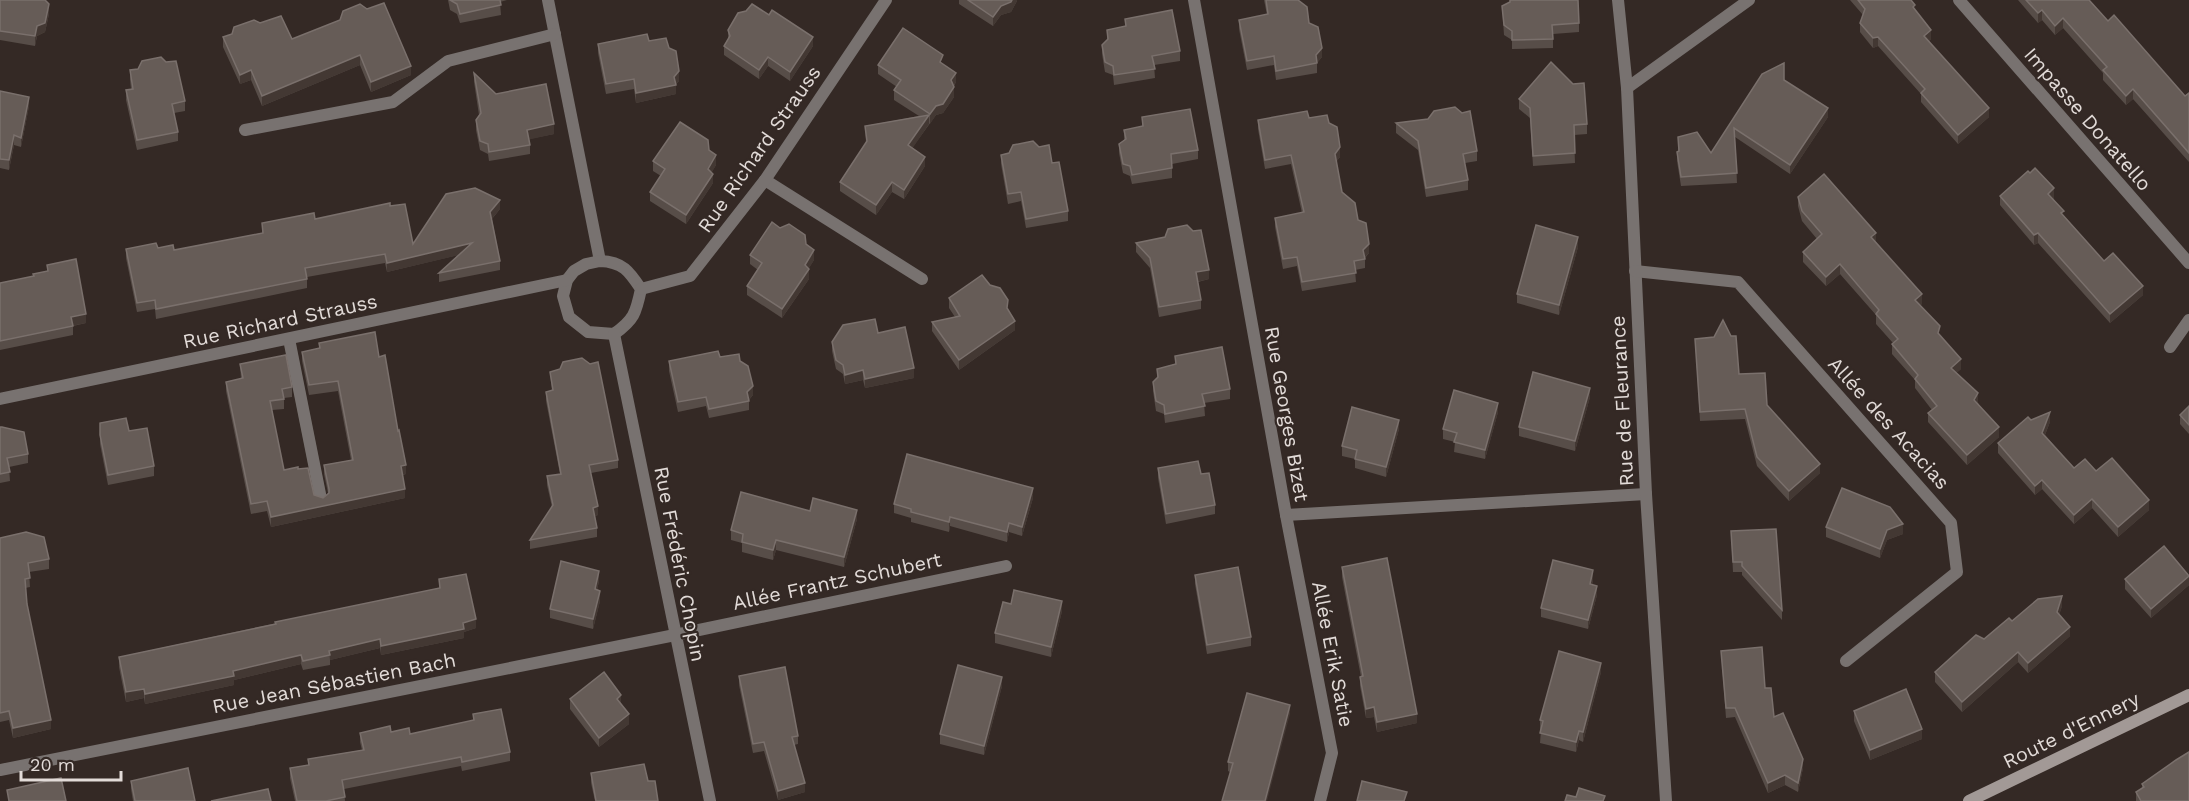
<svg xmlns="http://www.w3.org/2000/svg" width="2189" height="801" viewBox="0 0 2189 801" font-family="'Work Sans',sans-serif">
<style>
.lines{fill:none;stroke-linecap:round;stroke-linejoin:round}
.lane{stroke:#787270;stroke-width:12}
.street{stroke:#787270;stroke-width:12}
.secondary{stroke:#a29996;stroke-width:12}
.wall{fill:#574d48}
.shaded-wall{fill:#433833}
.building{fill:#665c57;stroke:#7a706c;stroke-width:1.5}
.labels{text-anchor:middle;stroke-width:4.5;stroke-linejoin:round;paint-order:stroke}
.street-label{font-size:20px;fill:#e2dbd8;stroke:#342925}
</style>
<rect width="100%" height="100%" fill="#342925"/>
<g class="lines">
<polyline class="lane" points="289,339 321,499"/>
<g class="street">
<polyline points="548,0 600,261"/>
<polyline points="1194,0 1286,515 1646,494"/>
<polyline points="1618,0 1627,88 1646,494 1666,801"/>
<polyline points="1959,0 2189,263"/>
<polyline points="1627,88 1749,0"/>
<polyline points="245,130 393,102 448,61 555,34"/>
<polyline points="765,180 922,279"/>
<path d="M600,261C623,262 629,271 641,289C636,313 634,320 614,334L588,332L569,317L563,296L567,280L574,271L586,264Z"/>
<polyline points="1635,271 1738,282 1951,523 1957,572 1846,661"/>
<polyline points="641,289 690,276 765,180 886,0"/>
<polyline points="614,334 710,801"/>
<polyline points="2170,347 2189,320"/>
<polyline points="0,399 567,280"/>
<polyline points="1286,515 1332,753 1320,801"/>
<polyline points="0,770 675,635 1006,566"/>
</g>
<polyline class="secondary" points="1969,801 2189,695"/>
</g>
<g class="wall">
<polygon points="0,0 49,14 45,32 37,36 35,46 0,40"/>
<polygon points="448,0 507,0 500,2 501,15 460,23 457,14 450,10"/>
<polygon points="959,0 1017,0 1017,1 1011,12 1001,15 993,26 959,4"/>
<polygon points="1264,0 1298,0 1309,23 1322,57 1317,63 1317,73 1276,80 1274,65 1247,70 1239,29 1239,20 1267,15"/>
<polygon points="1850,0 1911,0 1915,10 1931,39 1929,41 1989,117 1958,144 1921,102 1921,94 1878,46 1873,48 1860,32 1860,23 1863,15"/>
<polygon points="2018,0 2089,0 2108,21 2185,96 2189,93 2189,162 2133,99 2126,105 2103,80 2103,73 2063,28 2055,35 2042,20 2038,23"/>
<polygon points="1502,6 1579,23 1579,32 1553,34 1553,48 1512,49 1512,40 1504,35"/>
<polygon points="769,15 813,46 790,81 768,66 759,79 724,55 724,46 728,40 728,30"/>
<polygon points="1125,19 1180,51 1180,61 1154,65 1155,78 1114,85 1113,75 1105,72 1102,54 1102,45 1107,40 1107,30 1125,27"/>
<polygon points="340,20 411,75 371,92 360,65 262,106 251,80 240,84 223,47 223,37 260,23 292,39"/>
<polygon points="649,41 679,81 676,84 676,94 636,103 634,89 606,94 598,53 598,44"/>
<polygon points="943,64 956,82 954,86 954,97 943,113 936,115 912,148 925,166 904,199 892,192 876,215 840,191 840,182 866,143 865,126 919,116 894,100 894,90 897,87 878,74 878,65"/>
<polygon points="130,70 185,101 185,111 174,113 178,132 178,141 137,150 126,100 126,90 131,89 130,80"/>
<polygon points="474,73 496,94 554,134 529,139 530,145 530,154 489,161 488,154 480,150 476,130 476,120 479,115 474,82"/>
<polygon points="1762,74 1784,80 1828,117 1790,174 1735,137 1737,183 1681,186 1677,161 1677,152 1678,151 1678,137 1711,153"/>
<polygon points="0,91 29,106 21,147 14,145 9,170 0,168"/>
<polygon points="1519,99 1587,124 1587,134 1574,135 1575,163 1533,166 1530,118 1519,109"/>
<polygon points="1142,117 1198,150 1198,159 1172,164 1172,178 1132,184 1130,176 1123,173 1119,153 1119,144 1124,140 1124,130 1142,127"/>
<polygon points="1309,118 1340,157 1336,162 1342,192 1358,220 1369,253 1365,258 1365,268 1355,270 1356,282 1302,291 1297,266 1283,269 1275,227 1275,218 1302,213 1291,164 1265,169 1258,129 1258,120"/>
<polygon points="1428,119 1477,151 1477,161 1465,163 1468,180 1468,190 1426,197 1418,150 1396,133 1396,123"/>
<polygon points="709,150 716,165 711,173 713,183 686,224 650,201 650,192 661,176 653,171 653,161"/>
<polygon points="1001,155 1052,163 1068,211 1068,221 1026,228 1021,201 1008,204 1001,164"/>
<polygon points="2000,196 2054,198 2053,199 2064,216 2104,261 2143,295 2110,323 2038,243 2034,245 2000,205"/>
<polygon points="1798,197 1876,242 1922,304 1920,305 1961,369 1956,373 1978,403 1999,437 1967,465 1928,422 1928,413 1932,410 1915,388 1915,380 1892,354 1892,344 1893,343 1876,324 1876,315 1840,274 1826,286 1803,262 1803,252 1817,239 1802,221 1798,206"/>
<polygon points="390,206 413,244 500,209 492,219 500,261 500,270 439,282 439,273 458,255 387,272 385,263 307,277 307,288 156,319 155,309 137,312 126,258 126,249 158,248 174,250 262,233 262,223 315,219"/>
<polygon points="1165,237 1209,279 1198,282 1201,300 1201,309 1159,317 1150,268 1136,252 1136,243"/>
<polygon points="806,244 814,260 808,269 809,279 782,318 747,295 747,286 758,270 750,264 750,255"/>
<polygon points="1578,247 1559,315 1517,303 1517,294"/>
<polygon points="47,265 86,323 73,326 73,335 0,350 0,283 33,276 47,271"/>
<polygon points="949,298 1008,310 1015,330 959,370 932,331 932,322 955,317 949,308"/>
<polygon points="878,333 914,378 865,388 863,380 845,384 843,374 836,369 832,351 832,342"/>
<polygon points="1695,339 1739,374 1767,405 1820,473 1789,501 1757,466 1745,419 1700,421"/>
<polygon points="319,343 379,357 398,431 406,474 403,475 405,498 271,527 267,511 251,514 226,391 226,382 241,379 240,364 292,387 292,397 284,398 284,409 272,410 284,470 298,469 314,495 323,498 328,493 324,474 324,465 351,460 338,391 309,395 302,361 302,352 319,348"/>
<polygon points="1175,356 1230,389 1230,399 1204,403 1205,416 1165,423 1164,414 1156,411 1153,391 1153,382 1157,378 1157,369 1175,364"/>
<polygon points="720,357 740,361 753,395 749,400 749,410 709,418 706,406 678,412 669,371 669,361"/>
<polygon points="550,372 618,460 618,468 591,473 598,515 595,516 597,528 597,537 530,549 530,540 552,507 547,485 547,476 560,474 546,401 546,392 552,391"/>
<polygon points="1590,397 1575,451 1519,436 1519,427"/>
<polygon points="2189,406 2189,434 2180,424 2180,415"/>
<polygon points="1498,412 1485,459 1454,452 1455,442 1443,439 1443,429"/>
<polygon points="2031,420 2050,422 2045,435 2074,468 2096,471 2149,510 2118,537 2092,508 2074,524 2042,489 2035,495 1998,453 1998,443"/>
<polygon points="100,423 129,431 154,466 154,476 108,485 100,444"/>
<polygon points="0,427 28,454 28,463 9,467 10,481 0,483"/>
<polygon points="1399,429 1386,477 1355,468 1355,459 1342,456 1342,446"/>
<polygon points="1158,468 1201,474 1215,505 1215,514 1166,524 1158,478"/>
<polygon points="1033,498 1022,536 1009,532 1007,542 950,526 949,532 911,522 911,518 894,513 894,504"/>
<polygon points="810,511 857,519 844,567 776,550 773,560 742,552 742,543 731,540 731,530"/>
<polygon points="1826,527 1903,534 1887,540 1880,558 1826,537"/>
<polygon points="1731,531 1782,610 1782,620 1742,575 1742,572 1733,572"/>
<polygon points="0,538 49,559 49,569 29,572 30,587 25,588 27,604 51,729 13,738 9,720 0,722"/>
<polygon points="1342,567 1417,723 1377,732 1374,717 1366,718 1360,686 1360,677 1361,677 1342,577"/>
<polygon points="1195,575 1251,637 1251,646 1207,654 1195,584"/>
<polygon points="439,579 476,628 464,632 464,638 381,655 380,648 330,660 330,665 303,670 301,664 234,680 234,685 145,704 144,698 126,702 119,667 119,657 439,588"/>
<polygon points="2125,579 2189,585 2151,618 2125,589"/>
<polygon points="1593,580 1592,585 1597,595 1588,629 1541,617 1541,608"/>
<polygon points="599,581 597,590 600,601 593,629 550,618 550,609"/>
<polygon points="1011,604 1062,611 1051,657 995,643 995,633"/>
<polygon points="2062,606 2059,615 2070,636 2028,673 2018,662 1962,712 1935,682 1935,672 2012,621"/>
<polygon points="1721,651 1765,688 1774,717 1803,768 1798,792 1785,785 1768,793 1735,717 1726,718"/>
<polygon points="1601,672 1583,742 1579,740 1576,752 1540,743 1541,730 1540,730 1540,720"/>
<polygon points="739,676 798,736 798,744 794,745 805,792 778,800 764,751 753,753 739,685"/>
<polygon points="1002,686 984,755 940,744 940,734"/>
<polygon points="570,699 621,704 629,724 599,747 570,709"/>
<polygon points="1854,711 1922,739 1870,760 1854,721"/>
<polygon points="473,714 510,752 510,761 462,771 461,766 344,789 345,801 295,801 290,778 290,768 308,765 308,759 362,750 360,742 360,733 391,732 410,734 473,721"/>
<polygon points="1290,714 1230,772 1228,771 1228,762"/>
<polygon points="591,773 648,781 658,801 595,801 591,783"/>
<polygon points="131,781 195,801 133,801 131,789"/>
<polygon points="2142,784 2189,801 2136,801 2136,792 2142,789"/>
</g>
<g class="shaded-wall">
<polygon points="1012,0 1017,0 1017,1 1011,12 1001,15 993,26 993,17 1001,6"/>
<polygon points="49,4 49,14 45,32 37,36 35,46 35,36 37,26"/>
<polygon points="2042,10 2042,20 2038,23 2038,13"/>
<polygon points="2063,18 2063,28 2055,35 2055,26"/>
<polygon points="1931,30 1931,39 1924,45 1924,36"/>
<polygon points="813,37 813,46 790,81 790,72"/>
<polygon points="1878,37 1878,46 1873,48 1873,38"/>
<polygon points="1322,48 1322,57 1316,64 1316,55"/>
<polygon points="360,55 360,65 262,106 262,96"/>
<polygon points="768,57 768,66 759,79 759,70"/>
<polygon points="411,66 411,75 371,92 371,82"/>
<polygon points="251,70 251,80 240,84 240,75"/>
<polygon points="679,71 679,81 675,85 676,85 676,94 636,103 636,93 674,77"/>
<polygon points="956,73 956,82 951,89 951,80"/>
<polygon points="954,87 954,97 943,113 936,115 930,124 930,114 936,106"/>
<polygon points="2133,89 2133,99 2126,105 2126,96"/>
<polygon points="29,97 29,106 21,147 21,138"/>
<polygon points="1828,108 1828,117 1790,174 1790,165"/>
<polygon points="1989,108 1989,117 1958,144 1958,135"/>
<polygon points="929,115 929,124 908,155 908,145"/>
<polygon points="554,124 554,134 527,140 527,130"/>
<polygon points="14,135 14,145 9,170 9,160"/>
<polygon points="1340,147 1340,157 1335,163 1335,154"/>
<polygon points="716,155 716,165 708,179 708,169"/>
<polygon points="925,157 925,166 904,199 904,190"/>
<polygon points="713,174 713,183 686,224 686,215"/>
<polygon points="892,182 892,192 876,215 876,205"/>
<polygon points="2054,188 2054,198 2048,203 2048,194"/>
<polygon points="500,200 500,209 490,221 490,212"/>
<polygon points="1876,233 1876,243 1871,237"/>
<polygon points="2038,233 2038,243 2034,245 2034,235"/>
<polygon points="1578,237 1578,247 1559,315 1559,305"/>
<polygon points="472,243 472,252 387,272 387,263"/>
<polygon points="1369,244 1369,253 1363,259 1363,250"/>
<polygon points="814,250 814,260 805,275 805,265"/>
<polygon points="1840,264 1840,274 1826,286 1826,277"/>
<polygon points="809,269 809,279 782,318 782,309"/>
<polygon points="1209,270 1209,279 1196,282 1196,272"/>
<polygon points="2143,286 2143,295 2110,323 2110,314"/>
<polygon points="1922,294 1922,304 1915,309 1915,300"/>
<polygon points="86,314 86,323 71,326 71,317"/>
<polygon points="1015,321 1015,330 959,370 959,360"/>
<polygon points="1961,359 1961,369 1951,378 1951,368"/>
<polygon points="914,368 914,378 865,388 865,379"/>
<polygon points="863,370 863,380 845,384 845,375"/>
<polygon points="753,386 753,395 747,402 747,392"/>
<polygon points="1590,388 1590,397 1575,451 1575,441"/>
<polygon points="1978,393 1978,403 1974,400"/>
<polygon points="1498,403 1498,412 1485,459 1485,450"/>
<polygon points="2050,412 2050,422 2042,442 2042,433"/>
<polygon points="1399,420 1399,429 1386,477 1386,467"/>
<polygon points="1999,427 1999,437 1967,465 1967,455"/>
<polygon points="1820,464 1820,473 1789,501 1789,491"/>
<polygon points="406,465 406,474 401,475 401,466"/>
<polygon points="2042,480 2042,489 2035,495 2035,486"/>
<polygon points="1033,488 1033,498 1022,536 1022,527"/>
<polygon points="405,489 405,498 271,527 271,517"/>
<polygon points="2092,499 2092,508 2074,524 2074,515"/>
<polygon points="2149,500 2149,510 2118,537 2118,527"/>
<polygon points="598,506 598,515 593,517 593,508"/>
<polygon points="857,510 857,519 844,567 844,557"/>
<polygon points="950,517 950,526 949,532 949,522"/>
<polygon points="1009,523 1009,532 1007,542 1007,532"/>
<polygon points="1903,524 1903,534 1887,540 1880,558 1880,549 1887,530"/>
<polygon points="776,540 776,550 773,560 773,550"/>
<polygon points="1593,570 1593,580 1590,594 1590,584"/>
<polygon points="599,571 599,581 595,599 595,589"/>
<polygon points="2189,576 2189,585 2151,618 2151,609"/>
<polygon points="1597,586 1597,595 1588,629 1588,620"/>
<polygon points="600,591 600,601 593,629 593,619"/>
<polygon points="2062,596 2062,606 2057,622 2057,612"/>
<polygon points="1062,601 1062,611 1051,657 1051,647"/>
<polygon points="476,619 476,628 464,632 464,638 381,655 381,646"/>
<polygon points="2070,627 2070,636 2028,673 2028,663"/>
<polygon points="380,639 380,648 330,660 329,651"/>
<polygon points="2018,652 2018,662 1962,712 1962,702"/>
<polygon points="301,655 301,664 234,680 234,685 145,704 145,694 233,671"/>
<polygon points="1601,663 1601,672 1583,742 1583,732"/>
<polygon points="1002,677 1002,686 984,755 984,746"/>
<polygon points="144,689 144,698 126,702 126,692"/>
<polygon points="621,695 621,704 617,699"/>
<polygon points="1290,705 1290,714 1267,801 1265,801"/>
<polygon points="1374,707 1374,717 1366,718 1366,709"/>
<polygon points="629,714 629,724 599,747 599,738"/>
<polygon points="1417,714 1417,723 1377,732 1377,722"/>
<polygon points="51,720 51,729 13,738 13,728"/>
<polygon points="1922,729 1922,739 1870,760 1870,750"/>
<polygon points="1579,731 1579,740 1576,752 1576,742"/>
<polygon points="1803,759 1803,768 1798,792 1798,783"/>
<polygon points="1785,775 1785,785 1768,793 1768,783"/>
<polygon points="805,783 805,792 778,800 778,791"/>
</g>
<g class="building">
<polygon points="0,0 45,0 49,4 45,23 37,26 35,36 0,31"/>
<polygon points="450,0 500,0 501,5 460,14 457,4"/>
<polygon points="968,0 1012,0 1011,2 1001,6 993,17"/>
<polygon points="1266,0 1298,0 1307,7 1309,23 1318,27 1322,48 1316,55 1317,63 1276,71 1274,56 1247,61 1239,20 1268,14"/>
<polygon points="1510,0 1578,0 1579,23 1552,25 1553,39 1512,40 1512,31 1504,25 1502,6 1510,2"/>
<polygon points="1858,0 1911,0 1915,5 1913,7 1931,30 1924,36 1989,108 1958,135 1921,93 1925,89 1878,37 1873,38 1860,23 1865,9"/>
<polygon points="2026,0 2089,0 2108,21 2114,15 2185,96 2189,93 2189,153 2133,89 2126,96 2103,70 2107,67 2063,18 2055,26 2042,10 2038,13"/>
<polygon points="384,3 411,66 371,82 360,55 262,96 251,70 240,75 223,37 232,34 234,27 254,20 260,23 281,16 292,39 340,20 343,11 360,4 367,9"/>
<polygon points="752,4 769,15 772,10 813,37 790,72 768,57 759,70 724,46 730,36 728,30 738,13 746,11"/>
<polygon points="1172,10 1180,51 1152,56 1155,69 1114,75 1113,66 1105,62 1102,45 1108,39 1107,30 1126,26 1125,19"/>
<polygon points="903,28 943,55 940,62 956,73 951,80 954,87 943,104 936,106 930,114 894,90 901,80 878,65"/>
<polygon points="647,34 649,41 666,38 669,48 676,51 679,71 674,77 676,85 636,93 634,79 606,84 598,44"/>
<polygon points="161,57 166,62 176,61 185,101 172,104 178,132 137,140 126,90 133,89 130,70 138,69 142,61"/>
<polygon points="1551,62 1573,84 1584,83 1587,124 1574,125 1575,153 1533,156 1530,108 1519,99"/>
<polygon points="1784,63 1784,80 1828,108 1790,165 1734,128 1737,173 1681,177 1677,152 1679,151 1678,137 1697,132 1711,153 1762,74"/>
<polygon points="474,73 496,94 546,84 554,124 527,130 530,145 489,152 488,144 480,141 476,120 481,113"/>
<polygon points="0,91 29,97 21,138 14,135 9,160 0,159"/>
<polygon points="1455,107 1462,113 1470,111 1477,151 1463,154 1468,180 1426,188 1418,141 1396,123 1428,119 1434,111"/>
<polygon points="1190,109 1198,150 1171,154 1172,168 1132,175 1130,166 1123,164 1119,144 1126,139 1124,130 1143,126 1142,117"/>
<polygon points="1307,111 1309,118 1327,115 1329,123 1337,127 1340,147 1335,154 1342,192 1355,203 1358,220 1366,223 1369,244 1363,250 1365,259 1354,261 1356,273 1302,282 1297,257 1283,259 1275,218 1304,212 1291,155 1265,160 1258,120"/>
<polygon points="929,115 908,145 925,157 904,190 892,182 876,205 840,182 867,141 865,126"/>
<polygon points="680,122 708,140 709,150 716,155 708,169 713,174 686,215 650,192 665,169 653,161"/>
<polygon points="1033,141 1039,147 1049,145 1052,163 1059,162 1068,211 1026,219 1021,192 1008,194 1001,155 1009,153 1013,145"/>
<polygon points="2035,168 2054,188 2048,194 2064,211 2061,213 2104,261 2113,253 2143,286 2110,314 2038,233 2034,235 2000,196 2028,171 2030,173"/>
<polygon points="1824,174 1876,233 1871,237 1922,294 1915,300 1940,326 1938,333 1961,359 1951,368 1978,393 1974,400 1999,427 1967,455 1928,413 1937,406 1915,379 1918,375 1892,344 1898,339 1876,314 1879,310 1840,264 1826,277 1803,252 1822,234 1802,211 1798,197"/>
<polygon points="475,188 500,200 490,212 500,261 439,273 472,243 387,263 385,254 305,268 307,279 156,309 155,300 137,303 126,249 156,243 158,248 173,245 174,250 263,233 262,223 314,213 315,219 390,203 390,206 405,204 413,244 446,194"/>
<polygon points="772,222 780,228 789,224 805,235 806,244 814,250 805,265 809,269 782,309 747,286 762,263 750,255"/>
<polygon points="1187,225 1193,231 1201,230 1209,270 1196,272 1201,300 1159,307 1150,258 1136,243 1165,237 1168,229"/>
<polygon points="1536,225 1578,237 1559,305 1517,294"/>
<polygon points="76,259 86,314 71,317 73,326 0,341 0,283 34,276 33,274 48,271 47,265"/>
<polygon points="982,275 990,285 1000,288 1008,300 1007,308 1015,321 959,360 932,322 960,316 949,298"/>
<polygon points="875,319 878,333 905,327 914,368 865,379 863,370 845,375 843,365 836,360 832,342 843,325"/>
<polygon points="1723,320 1731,336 1736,336 1739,374 1765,373 1767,405 1820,464 1789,491 1757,457 1745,409 1700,412 1695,339 1714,337"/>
<polygon points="375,332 379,357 385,355 398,431 399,430 406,465 401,466 405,489 271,517 267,501 251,504 226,382 243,378 240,364 286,355 292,387 282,389 284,399 270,401 284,470 298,467 298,469 308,468 314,495 323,498 329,493 329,489 324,465 353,460 338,381 309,385 302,352 320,348 319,343"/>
<polygon points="1222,347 1230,389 1202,394 1205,406 1165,414 1164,405 1156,401 1153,382 1158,377 1157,369 1176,364 1175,356"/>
<polygon points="718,351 720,357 739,354 740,361 748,366 753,386 747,392 749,401 709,409 706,397 678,402 669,361"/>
<polygon points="582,358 590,364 598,362 618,460 589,465 598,506 593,508 597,528 530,540 553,505 547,476 561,474 546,392 553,390 550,372 560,369 563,362"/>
<polygon points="1533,372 1590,388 1575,441 1519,427"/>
<polygon points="1454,390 1498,403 1485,450 1454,442 1457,433 1443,429"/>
<polygon points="2189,406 2189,425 2180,415"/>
<polygon points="1352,407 1399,420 1386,467 1355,459 1357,450 1342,446"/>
<polygon points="2050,412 2042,433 2074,468 2085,459 2096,471 2112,458 2149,500 2118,527 2092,499 2074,515 2042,480 2035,486 1998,443 2028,417 2031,420"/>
<polygon points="126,418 129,431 147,428 154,466 108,475 100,435 100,423"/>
<polygon points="0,427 2,427 24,432 28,454 7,458 10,472 0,474"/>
<polygon points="907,454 1033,488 1022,527 1009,523 1007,532 950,517 949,522 911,512 911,509 894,504"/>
<polygon points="1198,461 1201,474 1209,473 1215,505 1166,514 1158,468"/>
<polygon points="1842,488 1890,507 1903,524 1887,530 1880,549 1826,527"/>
<polygon points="741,492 810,511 813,498 857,510 844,557 776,540 773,550 742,542 743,534 731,530"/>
<polygon points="1776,529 1782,610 1742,566 1742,562 1733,562 1731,531"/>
<polygon points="26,532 44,537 49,559 28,563 30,578 25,579 27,604 51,720 13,728 9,711 0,713 0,538"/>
<polygon points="2164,546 2189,576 2151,609 2125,579"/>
<polygon points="1387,558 1417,714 1377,722 1374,707 1366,709 1360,677 1363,676 1342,567"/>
<polygon points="1553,560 1593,570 1590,584 1597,586 1588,620 1541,608"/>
<polygon points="561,561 599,571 595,589 600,591 593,619 550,609"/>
<polygon points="1238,567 1251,637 1207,645 1195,575"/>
<polygon points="466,574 476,619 463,623 464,629 381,646 380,639 329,651 330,655 303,661 301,655 233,671 234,676 145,694 144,689 126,692 119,657 276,624 275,622 440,588 439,579"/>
<polygon points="1014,590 1062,601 1051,647 995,633 1003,602 1011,604"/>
<polygon points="2062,596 2057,612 2070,627 2028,663 2018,652 1962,702 1935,672 1976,635 1984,639 2009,618 2012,621 2038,599"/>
<polygon points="1762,647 1765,688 1771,688 1774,717 1783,713 1803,759 1798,783 1785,775 1768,783 1735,708 1726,708 1721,651"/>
<polygon points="1559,651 1601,663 1583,732 1579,731 1576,742 1540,733 1543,721 1540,720"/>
<polygon points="958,665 1002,677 984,746 940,734"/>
<polygon points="785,667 798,736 792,737 805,783 778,791 764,742 753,744 739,676"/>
<polygon points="604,672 621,695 617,699 629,714 599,738 570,699"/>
<polygon points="1906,689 1922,729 1870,750 1854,711"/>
<polygon points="1247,693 1290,705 1265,801 1222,801 1233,763 1228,762"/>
<polygon points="501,709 510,752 462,762 461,757 342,780 345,797 326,801 297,801 290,768 309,765 308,759 364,750 360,733 390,726 391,732 409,728 410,734 474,720 473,714"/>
<polygon points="2189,752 2189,801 2141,801 2136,792 2144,787 2142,784 2176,760"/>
<polygon points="644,764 648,781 655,781 658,801 596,801 591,773"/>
<polygon points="188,768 195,801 135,801 131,781"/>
<polygon points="61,778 66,801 9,801 7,790"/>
<polygon points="1362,781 1407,792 1404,801 1357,801"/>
<polygon points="1579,788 1605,796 1603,801 1565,801 1567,795 1576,797"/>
<polygon points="268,789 271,801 211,801"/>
</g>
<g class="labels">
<g class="street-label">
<text transform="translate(2088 119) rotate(49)" y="7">Impasse Donatello</text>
<text transform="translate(759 149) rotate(-55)" y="7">Rue Richard Strauss</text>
<text transform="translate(280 321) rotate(-12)" y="7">Rue Richard Strauss</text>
<text transform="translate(1622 401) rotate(-93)" y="7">Rue de Fleurance</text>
<text transform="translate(1287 414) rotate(80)" y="7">Rue Georges Bizet</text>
<text transform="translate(1889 423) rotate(48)" y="7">Allée des Acacias</text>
<text transform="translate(680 564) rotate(79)" y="7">Rue Frédéric Chopin</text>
<text transform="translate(837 581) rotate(-12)" y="7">Allée Frantz Schubert</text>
<text transform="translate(1333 654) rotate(79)" y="7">Allée Erik Satie</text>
<text transform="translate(334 683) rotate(-11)" y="7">Rue Jean Sébastien Bach</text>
<text transform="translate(2071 730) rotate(-26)" y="7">Route d'Ennery</text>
</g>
</g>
<path d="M21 771v9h100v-9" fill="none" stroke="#e2dbd8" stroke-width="3"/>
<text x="30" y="771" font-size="18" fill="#e2dbd8" stroke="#342925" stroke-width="4.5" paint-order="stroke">20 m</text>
</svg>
